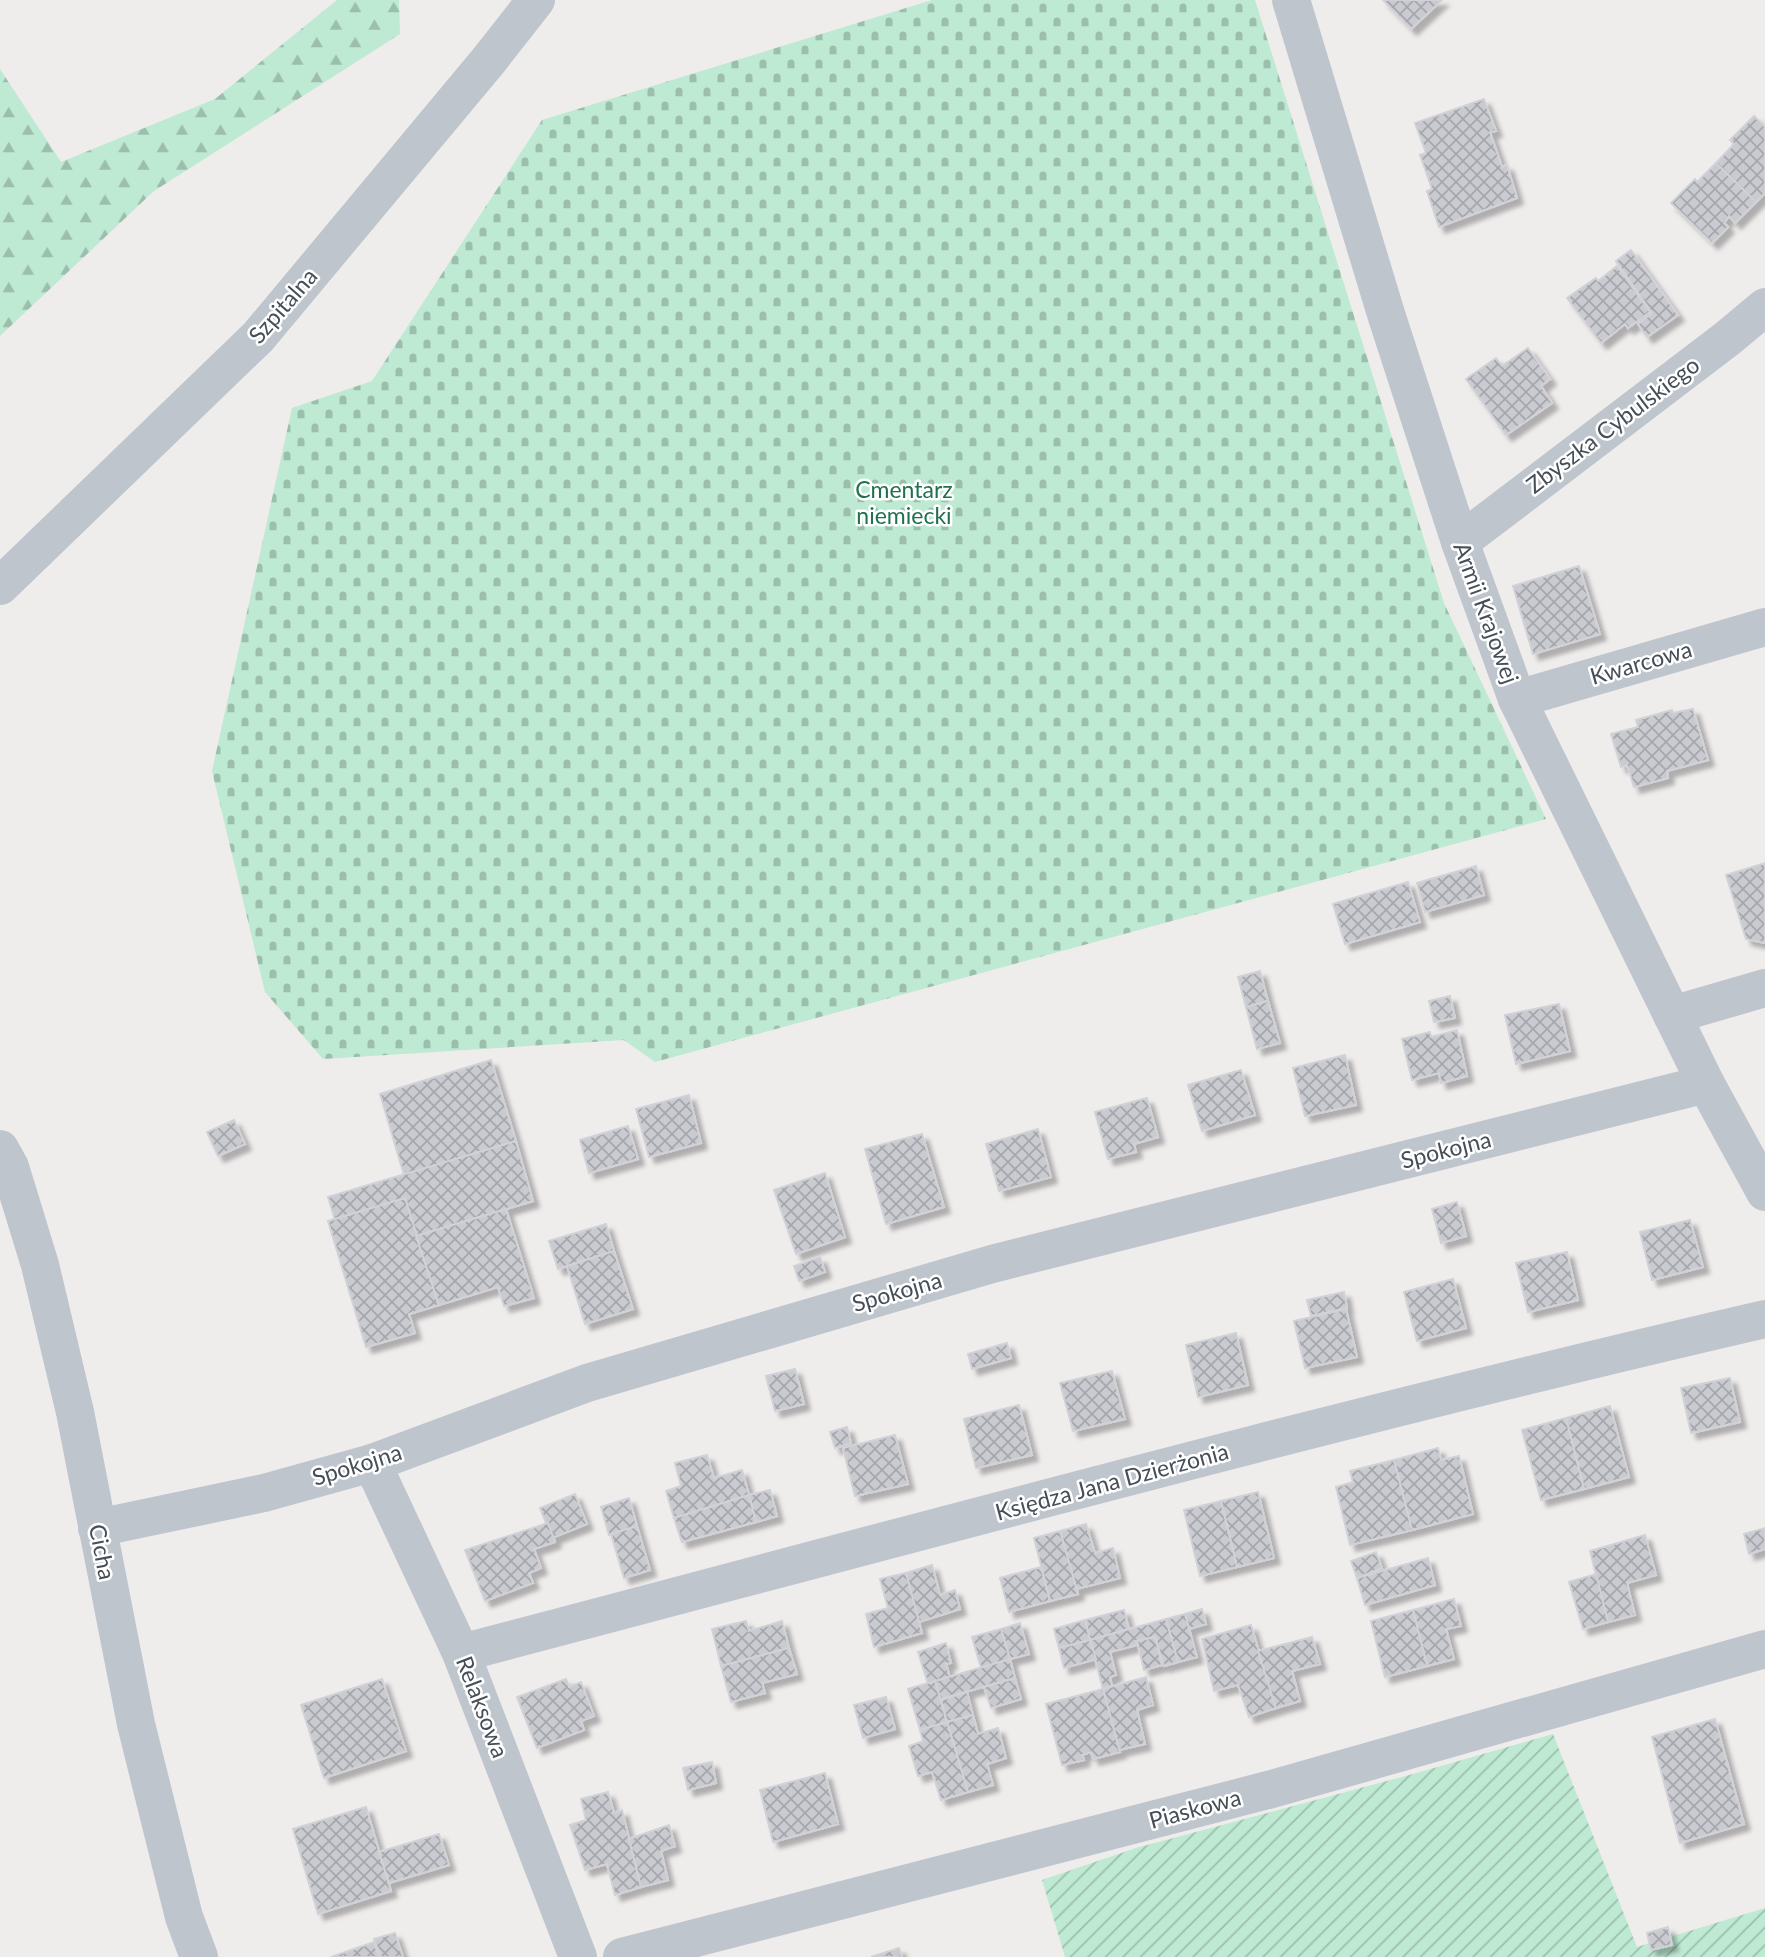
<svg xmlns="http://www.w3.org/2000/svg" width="1765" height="1957" viewBox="0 0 1765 1957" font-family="Lato,sans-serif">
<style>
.forest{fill:url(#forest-firs)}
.cemetery{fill:url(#cemetery-stones)}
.garden{fill:url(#garden-furrows)}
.building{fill:url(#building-cross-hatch);stroke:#d1d2d7;stroke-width:2;filter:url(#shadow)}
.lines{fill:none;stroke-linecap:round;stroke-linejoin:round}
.minor{stroke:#bec5cd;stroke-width:38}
.tertiary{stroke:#bec5cd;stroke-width:38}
.labels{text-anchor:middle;stroke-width:5;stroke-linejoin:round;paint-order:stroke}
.street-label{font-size:23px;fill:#464e58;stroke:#fff}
.park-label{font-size:23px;fill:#1f714f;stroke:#fff}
</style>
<defs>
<pattern id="forest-firs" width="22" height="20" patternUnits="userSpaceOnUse" patternTransform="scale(1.75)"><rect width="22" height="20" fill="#bee9d2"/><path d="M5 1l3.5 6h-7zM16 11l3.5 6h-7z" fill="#9cbfad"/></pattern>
<pattern id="cemetery-stones" width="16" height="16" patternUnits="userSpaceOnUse" patternTransform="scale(1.75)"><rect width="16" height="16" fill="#bee9d2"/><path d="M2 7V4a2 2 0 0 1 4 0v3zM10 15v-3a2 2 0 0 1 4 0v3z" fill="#9cbfad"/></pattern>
<pattern id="garden-furrows" width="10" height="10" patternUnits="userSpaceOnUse" patternTransform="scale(1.75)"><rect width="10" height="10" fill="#bee9d2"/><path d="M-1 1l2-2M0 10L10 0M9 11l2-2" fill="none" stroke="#9cbfad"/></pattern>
<pattern id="building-cross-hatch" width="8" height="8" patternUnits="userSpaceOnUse" patternTransform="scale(1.75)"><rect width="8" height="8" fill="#cacbd1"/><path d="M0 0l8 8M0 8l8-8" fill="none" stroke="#a6a7ac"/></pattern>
<filter id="shadow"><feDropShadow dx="6" dy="6" stdDeviation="2" flood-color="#0004"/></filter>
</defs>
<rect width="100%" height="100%" fill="#efecec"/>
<polygon class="forest" points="337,0 399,0 400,34 154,191 0,336 0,69 61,162 215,99"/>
<polygon class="cemetery" points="932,0 1255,0 1444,603 1546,819 655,1062 624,1040 323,1059 265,992 212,771 292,408 372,381 542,120"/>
<polygon class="garden" points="1553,1734 1637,1947 1765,1908 1765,1957 1065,1957 1042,1880 1136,1848 1413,1774"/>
<g class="building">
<polygon points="1383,0 1442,0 1411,29"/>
<polygon points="1484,99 1496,131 1490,132 1502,167 1507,165 1517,198 1439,227 1427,191 1432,189 1420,155 1426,153 1415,123"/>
<polygon points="1754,116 1765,127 1765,193 1756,202 1716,163 1734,144 1730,140"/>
<polygon points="1716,163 1756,202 1735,223 1729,216 1724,223 1728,227 1712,243 1671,203 1695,179 1697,182"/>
<polygon points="1631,250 1678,315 1647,337 1638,324 1652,313 1616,261"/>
<polygon points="1617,266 1650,312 1628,328 1625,324 1601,343 1567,298 1596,278 1598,281"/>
<polygon points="1528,348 1550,379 1541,386 1552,403 1506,435 1466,379 1496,358 1502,366"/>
<polygon points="1579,566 1600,634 1533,654 1513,586"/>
<polygon points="1693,709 1708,760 1667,771 1668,778 1634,787 1627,765 1621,767 1611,734 1638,727 1636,720 1672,710 1673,713"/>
<polygon points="1765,863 1765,943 1746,939 1726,875"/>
<polygon points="1476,866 1484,895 1425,912 1417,883"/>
<polygon points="1408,882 1420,922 1345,944 1333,904"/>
<polygon points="1260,971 1268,1001 1246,1007 1238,977"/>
<polygon points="1450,996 1455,1018 1434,1022 1429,1001"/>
<polygon points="1268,1001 1280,1043 1257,1049 1246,1007"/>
<polygon points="1559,1004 1570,1051 1516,1064 1505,1015"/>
<polygon points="1457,1030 1467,1076 1441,1083 1439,1073 1412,1080 1402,1039 1430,1032 1431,1037"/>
<polygon points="1345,1055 1356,1105 1305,1116 1293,1068"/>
<polygon points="491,1060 516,1141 404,1175 380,1094"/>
<polygon points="1241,1070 1255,1115 1202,1131 1188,1085"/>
<polygon points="689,1095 701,1143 649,1157 636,1109"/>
<polygon points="1147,1098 1158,1137 1134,1144 1136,1152 1108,1159 1095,1112"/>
<polygon points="234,1120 245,1144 218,1156 207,1132"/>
<polygon points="628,1126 638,1159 589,1173 580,1140"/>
<polygon points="1038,1129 1051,1177 999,1191 986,1144"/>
<polygon points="922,1134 944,1207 886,1224 865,1149"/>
<polygon points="516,1141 533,1201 416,1236 405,1198 335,1220 328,1197"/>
<polygon points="825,1173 845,1237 796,1254 774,1190"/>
<polygon points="405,1198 439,1305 409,1314 415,1333 366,1347 328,1221"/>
<polygon points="1457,1202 1466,1236 1441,1243 1432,1209"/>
<polygon points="506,1209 534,1298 504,1306 498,1287 439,1305 416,1236"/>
<polygon points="1690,1220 1703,1267 1652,1280 1640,1232"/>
<polygon points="606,1224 614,1251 558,1269 549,1241"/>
<polygon points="614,1251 633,1309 585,1324 567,1266"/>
<polygon points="1567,1252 1578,1300 1528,1312 1516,1263"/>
<polygon points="820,1257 825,1272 799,1281 794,1266"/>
<polygon points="1453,1279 1466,1328 1417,1341 1404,1292"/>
<polygon points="1344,1292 1347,1308 1311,1316 1307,1300"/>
<polygon points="1346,1309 1357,1357 1305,1368 1294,1321"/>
<polygon points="1236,1333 1248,1385 1198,1397 1186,1345"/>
<polygon points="1007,1343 1011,1358 972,1369 968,1354"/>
<polygon points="795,1369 804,1404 775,1411 766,1376"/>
<polygon points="1112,1371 1125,1419 1073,1431 1060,1383"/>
<polygon points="1730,1378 1740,1422 1691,1433 1681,1388"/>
<polygon points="1019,1405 1032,1455 976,1468 964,1419"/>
<polygon points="1610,1406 1629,1477 1584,1489 1566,1418"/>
<polygon points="1566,1418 1584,1489 1541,1500 1522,1430"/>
<polygon points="847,1427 851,1443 835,1448 830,1432"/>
<polygon points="895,1435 908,1484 855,1496 843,1448"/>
<polygon points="1438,1448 1441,1460 1459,1456 1473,1514 1412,1530 1394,1460"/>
<polygon points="707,1455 714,1478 742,1470 749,1495 674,1518 666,1491 681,1486 675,1463"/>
<polygon points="1394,1460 1412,1530 1350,1545 1336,1487 1353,1482 1350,1471"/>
<polygon points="770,1490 777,1516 756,1522 749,1495"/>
<polygon points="1258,1492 1274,1558 1237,1567 1221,1501"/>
<polygon points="575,1494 587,1524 552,1538 540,1508"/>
<polygon points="749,1495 756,1522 682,1542 674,1518"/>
<polygon points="629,1498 637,1526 609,1535 601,1507"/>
<polygon points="1221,1501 1237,1567 1200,1576 1184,1510"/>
<polygon points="548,1523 555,1542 534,1549 541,1568 529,1573 533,1583 485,1601 465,1550"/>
<polygon points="1086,1524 1095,1553 1113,1548 1120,1578 1076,1589 1060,1531"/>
<polygon points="637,1526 650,1570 624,1578 611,1534"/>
<polygon points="1765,1528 1765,1549 1749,1554 1744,1534"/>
<polygon points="1060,1531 1078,1594 1050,1601 1034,1538"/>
<polygon points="1645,1535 1656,1575 1627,1583 1635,1615 1608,1622 1590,1551"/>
<polygon points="1376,1552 1382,1568 1357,1578 1351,1561"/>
<polygon points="1428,1558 1435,1585 1365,1605 1357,1578"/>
<polygon points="932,1565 940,1595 955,1590 960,1609 919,1622 906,1573"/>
<polygon points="1041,1567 1050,1601 1009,1612 1000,1578"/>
<polygon points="906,1573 922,1633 874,1647 866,1614 888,1608 880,1579"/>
<polygon points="1596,1574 1608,1622 1583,1629 1569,1582"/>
<polygon points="1454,1599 1461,1626 1446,1629 1454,1659 1427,1666 1413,1610"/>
<polygon points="1202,1609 1206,1624 1189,1629 1185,1614"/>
<polygon points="1124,1610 1129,1629 1090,1640 1085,1620"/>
<polygon points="1413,1610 1427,1666 1385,1677 1371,1621"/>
<polygon points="1185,1614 1197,1657 1178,1662 1166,1619"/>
<polygon points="1166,1619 1178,1662 1164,1666 1155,1637 1136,1641 1137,1645 1110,1652 1116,1675 1110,1677 1112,1686 1103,1689 1090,1640"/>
<polygon points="1085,1620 1090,1640 1059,1648 1054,1629"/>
<polygon points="746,1621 749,1631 782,1621 789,1648 721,1666 712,1629"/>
<polygon points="1020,1623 1029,1654 1010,1659 1001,1629"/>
<polygon points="1251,1625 1276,1708 1249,1717 1238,1685 1214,1691 1202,1639"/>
<polygon points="1001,1629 1010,1659 981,1668 972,1637"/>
<polygon points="1155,1637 1162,1665 1144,1670 1137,1641"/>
<polygon points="1312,1637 1320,1664 1292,1671 1300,1701 1276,1708 1258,1651"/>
<polygon points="1090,1640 1096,1659 1064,1668 1059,1648"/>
<polygon points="946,1643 951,1663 946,1664 950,1677 928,1684 918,1652"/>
<polygon points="789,1648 797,1674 762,1683 765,1693 731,1702 721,1666"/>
<polygon points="1010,1659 1015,1678 940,1699 935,1681"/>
<polygon points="1146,1677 1153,1705 1137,1710 1145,1744 1119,1750 1103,1689"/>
<polygon points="1015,1678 1021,1699 991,1708 984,1687"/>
<polygon points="382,1679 406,1751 324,1778 301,1705"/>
<polygon points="566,1679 569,1687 581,1682 594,1716 581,1721 584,1730 537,1748 517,1697"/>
<polygon points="935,1681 947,1722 920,1730 908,1689"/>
<polygon points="1103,1689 1120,1752 1093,1759 1091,1752 1082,1755 1084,1760 1062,1765 1046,1704"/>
<polygon points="967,1692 973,1715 947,1722 941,1700"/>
<polygon points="886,1697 895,1729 863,1738 854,1705"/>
<polygon points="973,1715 978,1734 998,1728 1006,1758 987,1764 993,1785 968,1792 947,1722"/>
<polygon points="1715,1719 1744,1824 1680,1843 1652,1737"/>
<polygon points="947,1722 968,1792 941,1800 932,1772 918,1776 909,1746 923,1741 920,1730"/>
<polygon points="712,1762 716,1783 688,1790 683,1768"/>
<polygon points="825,1773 838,1824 773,1842 760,1790"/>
<polygon points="608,1792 614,1813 622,1810 641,1887 615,1895 607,1864 585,1870 570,1825 586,1820 581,1799"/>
<polygon points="366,1807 391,1891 318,1914 293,1829"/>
<polygon points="669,1825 675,1846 661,1851 668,1880 641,1887 629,1839"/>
<polygon points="439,1834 449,1865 389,1883 379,1852"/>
<polygon points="1668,1927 1672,1945 1651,1950 1647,1933"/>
<polygon points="395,1933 403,1957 381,1957 374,1939"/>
<polygon points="374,1942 379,1957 331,1957"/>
<polygon points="899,1948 902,1957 871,1957"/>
</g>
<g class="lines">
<g class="minor">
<polyline points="1291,0 1386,314 1460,542 1517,699 1706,1084 1765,1192"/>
<polyline points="1460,542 1728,338 1765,307"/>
<polyline points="0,586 258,337 489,60 536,0"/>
<polyline points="1517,699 1765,627"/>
<polyline points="1672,1015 1765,988"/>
<polyline points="372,1463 461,1653 578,1957"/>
<polyline points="97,1528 264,1493 372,1463 587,1383 992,1264 1706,1084"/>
<path d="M461,1653C895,1539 1328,1420 1765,1319"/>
<polyline points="622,1957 1272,1789 1765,1649"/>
</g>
<polyline class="tertiary" points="0,1149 10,1167 40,1265 75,1412 136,1724 184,1917 199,1957"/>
</g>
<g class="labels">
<g class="street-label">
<text transform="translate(283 306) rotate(-49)" y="8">Szpitalna</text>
<text transform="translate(1613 425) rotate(-37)" y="8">Zbyszka Cybulskiego</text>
<text transform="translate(1486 613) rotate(70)" y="8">Armii Krajowej</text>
<text transform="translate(1641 663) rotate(-16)" y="8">Kwarcowa</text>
<text transform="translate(1446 1150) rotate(-14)" y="8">Spokojna</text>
<text transform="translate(897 1292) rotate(-16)" y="8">Spokojna</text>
<text transform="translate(357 1465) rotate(-17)" y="8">Spokojna</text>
<text transform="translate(1112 1482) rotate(-15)" y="8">Księdza Jana Dzierżonia</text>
<text transform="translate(102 1552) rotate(79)" y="8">Cicha</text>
<text transform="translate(482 1707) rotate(69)" y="8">Relaksowa</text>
<text transform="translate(1195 1809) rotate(-15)" y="8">Piaskowa</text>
</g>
<g class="park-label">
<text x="904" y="498">Cmentarz<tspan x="904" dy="26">niemiecki</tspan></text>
</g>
</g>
</svg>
